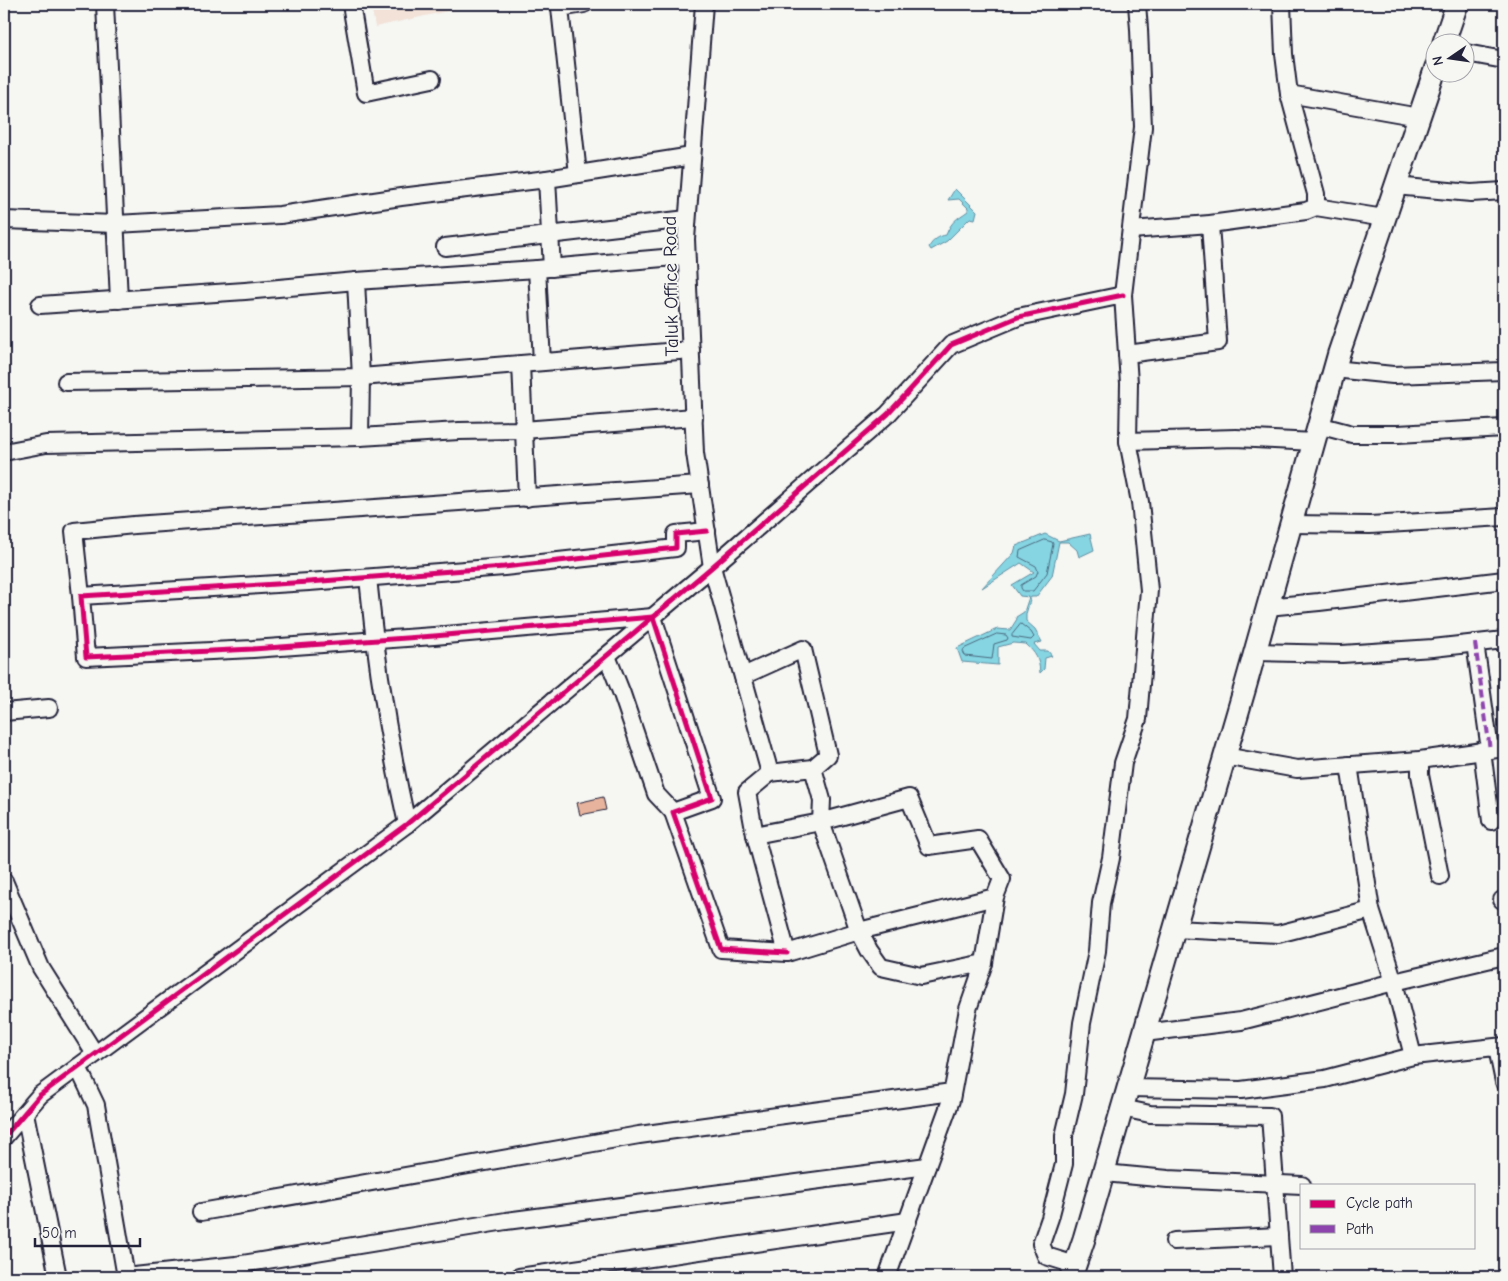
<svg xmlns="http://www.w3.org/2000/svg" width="1508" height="1281" viewBox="0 0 1508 1281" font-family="'Comic Neue',sans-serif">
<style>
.built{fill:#f2e2d8}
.water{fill:#86d5e3;stroke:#5e8da0}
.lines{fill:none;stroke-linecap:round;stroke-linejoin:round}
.shore{stroke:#4a6a7e;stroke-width:1}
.building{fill:#e8b39c;stroke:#22223b}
.minor-casing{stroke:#22223b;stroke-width:20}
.major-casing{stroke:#22223b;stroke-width:25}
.minor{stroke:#f6f6f2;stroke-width:16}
.major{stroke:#f6f6f2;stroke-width:21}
.quiet{stroke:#8e44ad;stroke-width:4;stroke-dasharray:8 4;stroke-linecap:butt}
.cycleway-casing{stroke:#f6f6f2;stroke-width:8}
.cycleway{stroke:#d6006c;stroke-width:5}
.labels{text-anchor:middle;stroke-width:4;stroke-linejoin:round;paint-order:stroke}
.street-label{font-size:19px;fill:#22223b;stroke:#f6f6f2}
</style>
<rect width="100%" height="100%" fill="#f6f6f2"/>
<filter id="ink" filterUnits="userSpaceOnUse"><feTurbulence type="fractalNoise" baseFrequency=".02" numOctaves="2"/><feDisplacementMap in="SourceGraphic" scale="10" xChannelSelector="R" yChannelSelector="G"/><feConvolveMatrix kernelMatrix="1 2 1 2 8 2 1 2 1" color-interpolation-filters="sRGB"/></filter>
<g filter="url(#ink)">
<polygon class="built" points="371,4 479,4 375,27"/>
<g class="water">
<path d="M955,189L977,211L975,219L970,218L947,241L931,250L929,247C933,240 939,236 946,235C952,220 957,219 968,211V208L959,199L948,200Z"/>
<path d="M1045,534L1059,541L1090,534L1094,550L1079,557L1077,550L1068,542H1059L1052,576L1036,597H1031L1026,614V621L1035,629L1042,642L1034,644L1040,651H1048L1052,656L1045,658L1044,669L1040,673C1039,658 1036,654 1026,644L1013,643L998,647V665L962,662L957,648L997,629L1010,630L1017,619L1016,617L1024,612L1029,597L1020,596L1012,585L1034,572L1021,563L982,588L1014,553L1016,546Z"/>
</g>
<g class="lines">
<g class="shore">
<polygon points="1045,540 1052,542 1053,544 1047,573 1033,591 1023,591 1021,588 1021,585 1036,576 1038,571 1036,566 1019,557 1020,551"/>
<polygon points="1021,624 1031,632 1034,637 1031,640 1012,637 1012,635"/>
<polygon points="997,634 1006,635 1008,638 1007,640 994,644 992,659 965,656 963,651 964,649"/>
</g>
</g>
<polygon class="building" points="603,797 606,810 580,815 577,803"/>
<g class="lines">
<g class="minor-casing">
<g id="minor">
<polyline points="105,4 119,300"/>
<polyline points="351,4 366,93 432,79"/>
<polyline points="704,4 686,239 695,453 712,567 770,773 813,768 822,800 821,822 859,931 869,950 881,967 921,976 984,963"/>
<polyline points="1282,4 1284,54 1289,94 1316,194 1316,207"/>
<polyline points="1466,53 1504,60"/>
<polyline points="1289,94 1419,117"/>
<polyline points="578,174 560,8 584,4"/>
<polyline points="1395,186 1471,193 1504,191"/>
<polyline points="4,220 116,224 280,215 401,197 547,179"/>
<polyline points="1131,230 1210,224 1306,211 1316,207 1384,218"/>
<polyline points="445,247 687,219"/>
<polyline points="552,268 547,179 692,156"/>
<polyline points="537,269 542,362"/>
<polyline points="356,281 361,377 360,437"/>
<polyline points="40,305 245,291 356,281 537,269 686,256"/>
<polyline points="1127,354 1218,342 1210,224"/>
<polyline points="521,364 527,498"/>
<polyline points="1334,369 1393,375 1504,371"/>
<polyline points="66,382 361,377 691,350"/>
<polyline points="1318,425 1352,434 1398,434 1504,428"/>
<polyline points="1128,441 1236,438 1314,442"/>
<polyline points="4,452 46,444 360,437 459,431 523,430 694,417"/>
<polyline points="1291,524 1370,525 1504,517"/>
<polyline points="707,531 676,534 676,548 504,567 309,582 81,596 86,657 253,649 434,636 653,617 712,798 673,812 721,949 787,953"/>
<path d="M368,578C376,661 389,743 407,824"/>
<polyline points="81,596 74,531 134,525 700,485"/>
<polyline points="1267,607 1319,602 1504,580"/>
<polyline points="1475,643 1490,750"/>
<polyline points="1254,652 1342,654 1433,648 1504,640"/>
<polyline points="607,656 622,694 656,794 673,812"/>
<polyline points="743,676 803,649 828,755 813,768"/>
<polyline points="4,712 49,708"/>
<polyline points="1482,750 1491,821"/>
<polyline points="1224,756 1297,769 1420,760 1504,748"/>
<polyline points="1420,760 1420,775 1440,876"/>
<polyline points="1349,765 1371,910 1394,982 1413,1056"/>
<polyline points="755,835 747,792 770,773"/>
<polyline points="4,881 41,968 95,1054"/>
<polyline points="1502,900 1504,900"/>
<polyline points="1174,929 1278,934 1371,910"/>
<polyline points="1144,1033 1241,1021 1394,982 1504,956"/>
<polyline points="1497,1048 1504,1082"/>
<polyline points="78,1067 96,1105 126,1277"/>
<polyline points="1128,1088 1241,1090 1325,1079 1413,1056 1504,1046"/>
<polyline points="1122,1108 1150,1114 1270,1116 1282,1277"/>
<polyline points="25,1113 58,1277"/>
<polyline points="4,1137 40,1095 407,824 712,567 888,414 951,345 1018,317 1123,295"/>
<polyline points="1104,1173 1168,1179 1302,1185"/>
<polyline points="201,1212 639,1135 952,1092"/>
<polyline points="1174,1241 1279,1236"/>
<polyline points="1075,1265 1046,1256 1041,1244 1050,1218 1064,1164 1064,1136 1074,1094 1082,1023 1097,951 1101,903 1111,858 1123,763 1138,719 1149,590 1140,502 1128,441 1129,383 1123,295 1143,127 1139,29 1137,4"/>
<polyline points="125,1277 236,1265 506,1221 927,1166"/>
<polyline points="519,1277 908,1221"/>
<polyline points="887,1277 951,1100 968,1009 984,963 995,897 1002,879 978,839 929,846 909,798 821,822 755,835 787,953 859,931 995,897"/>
</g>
</g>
<g class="major-casing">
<g id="major">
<polyline points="1444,42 1457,4"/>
<polyline points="1071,1277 1084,1239 1246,684 1339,353 1436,67"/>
</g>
</g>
<use href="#minor" class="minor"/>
<use href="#major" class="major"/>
<polyline class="quiet" points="1475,643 1490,750"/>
<g class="cycleway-casing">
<g id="cycleway">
<polyline points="707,531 676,534 676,548 504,567 309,582 81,596 86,657 253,649 434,636 653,617 712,798 673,812 721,949 787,953"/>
<polyline points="4,1137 40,1095 407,824 712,567 888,414 951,345 1018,317 1123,295"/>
</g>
</g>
<use href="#cycleway" class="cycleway"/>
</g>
</g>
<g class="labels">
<g class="street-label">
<text transform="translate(670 286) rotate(-91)" y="7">Taluk Office Road</text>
</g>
</g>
<rect width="1508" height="1281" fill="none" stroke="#f6f6f2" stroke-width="20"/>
<rect x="10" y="10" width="1488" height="1261" fill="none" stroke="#22223b" stroke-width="2" filter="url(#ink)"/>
<rect x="1300" y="1184" width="175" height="65" fill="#f6f6f2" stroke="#a1a1a9"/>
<rect x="1310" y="1200" width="25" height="8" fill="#d6006c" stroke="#a1a1a9"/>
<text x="1346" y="1208" font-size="15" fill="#22223b">Cycle path</text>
<rect x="1310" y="1225" width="25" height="8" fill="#8e44ad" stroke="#a1a1a9"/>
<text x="1346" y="1234" font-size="15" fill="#22223b">Path</text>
<g transform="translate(1450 58) rotate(257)"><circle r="24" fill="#f6f6f2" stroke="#a1a1a9"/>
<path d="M0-4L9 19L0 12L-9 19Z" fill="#22223b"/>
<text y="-8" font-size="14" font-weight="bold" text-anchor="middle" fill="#22223b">N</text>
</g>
<path d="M35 1238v8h105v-8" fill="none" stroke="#22223b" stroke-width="2.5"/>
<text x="42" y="1238" font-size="15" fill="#22223b" stroke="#f6f6f2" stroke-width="4" paint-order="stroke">50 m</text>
</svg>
